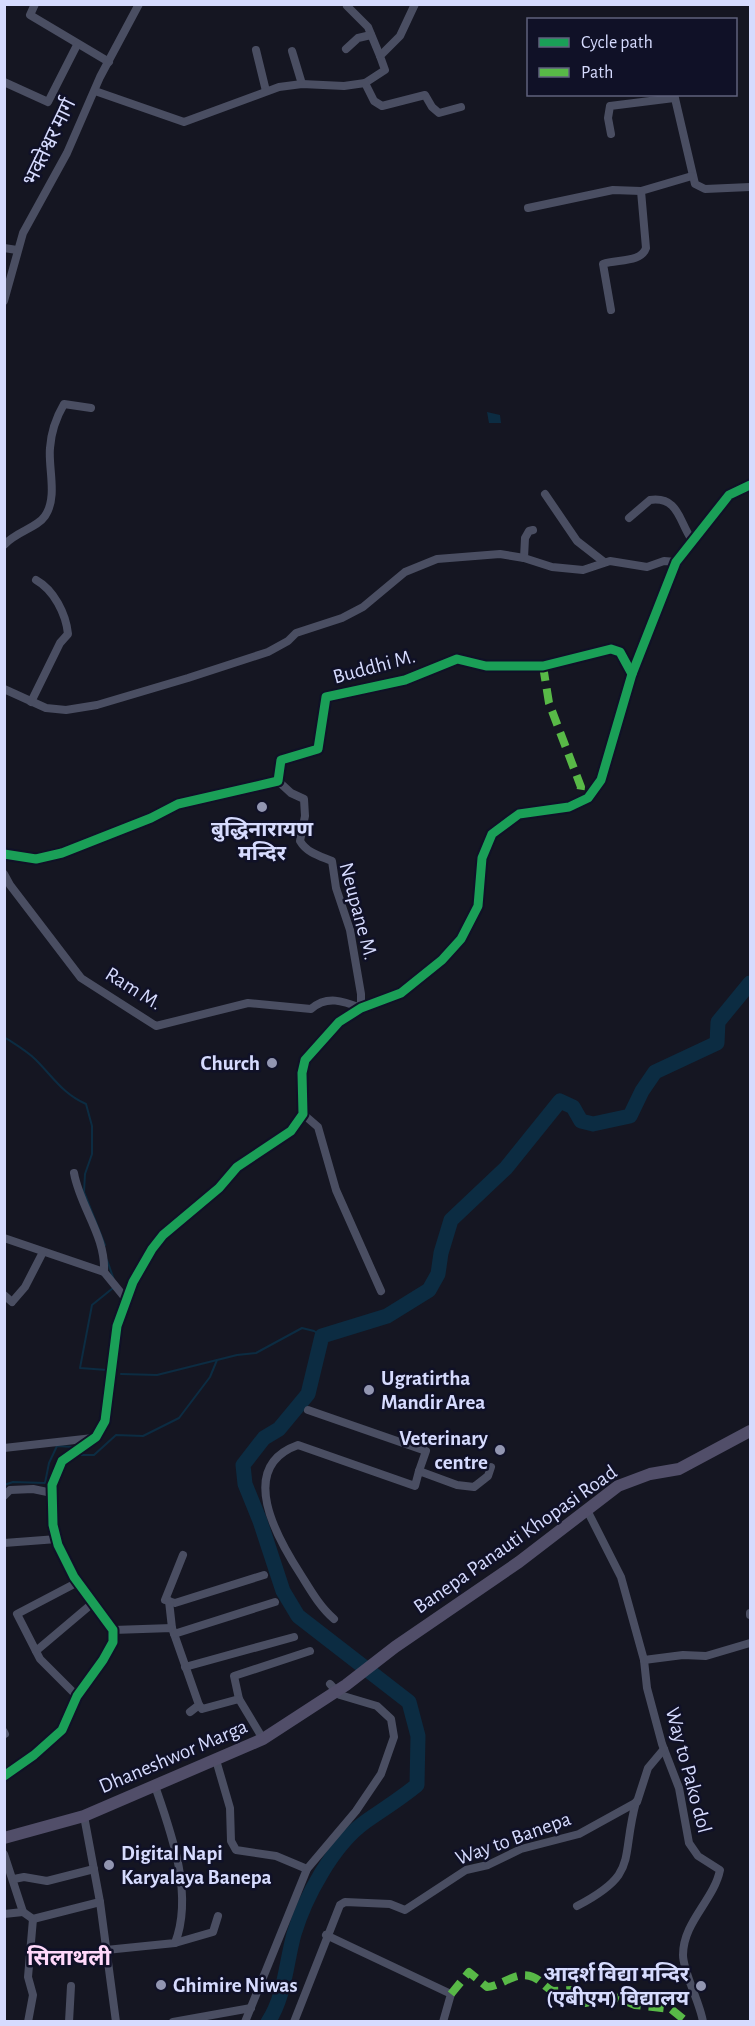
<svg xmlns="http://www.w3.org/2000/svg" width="755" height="2026" viewBox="0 0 755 2026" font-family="'Alegreya Sans','Noto Sans Devanagari',sans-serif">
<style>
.water{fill:#0c2c42}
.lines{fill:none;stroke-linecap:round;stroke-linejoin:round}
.stream{stroke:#0c2c42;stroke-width:2}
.river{stroke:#0c2c42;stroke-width:15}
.street{stroke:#4a4e62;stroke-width:8}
.primary{stroke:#514e69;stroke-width:12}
.quiet{stroke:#58b947;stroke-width:8;stroke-dasharray:15 8;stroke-linecap:butt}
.cycleway-casing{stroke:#101127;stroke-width:13}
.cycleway{stroke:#1a9f57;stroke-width:9}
.poi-dot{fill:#9296b1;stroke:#101127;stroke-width:2}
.labels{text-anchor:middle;stroke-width:5;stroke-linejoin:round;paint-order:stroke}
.street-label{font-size:21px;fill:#d6dbfe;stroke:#101127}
.poi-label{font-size:21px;font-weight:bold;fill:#d6dbfe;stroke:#101127;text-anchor:end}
.neighbourhood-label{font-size:22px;font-weight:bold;fill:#ffd8fa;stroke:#101127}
</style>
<rect width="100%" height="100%" fill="#151622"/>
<polygon class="water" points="487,412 500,415 501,423 489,423"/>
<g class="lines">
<g class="stream">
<path d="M4,1037C15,1044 27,1051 36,1060C53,1077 63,1094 86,1104L92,1126V1154L85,1174L84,1192L105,1245"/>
<polyline points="107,1260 114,1280"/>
<polyline points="109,1372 107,1370 80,1368 92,1305 113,1288"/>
<polyline points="121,1374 157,1375 237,1355 256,1353 302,1328 314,1331 322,1336"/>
<polyline points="81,1455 94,1455 116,1435 143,1436 179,1418 210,1377 217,1360"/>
<polyline points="4,1485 13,1482 45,1483 49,1463 57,1446 74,1447"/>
</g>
<path class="river" d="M268,2022C285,1996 286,1963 294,1934C305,1897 333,1845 365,1822C382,1810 400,1799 417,1785L418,1736L409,1702L298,1616L283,1591L260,1521L245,1484L243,1465L264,1438L279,1429L308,1394L322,1336L387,1316L429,1290L438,1274L441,1253L451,1220L506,1168L560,1101L573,1107L581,1121L593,1124L630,1116L642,1091L655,1072L717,1043L718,1022L750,983"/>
<g class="street">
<polyline points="35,4 30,15 109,62"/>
<polyline points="347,6 368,27 380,56"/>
<polyline points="346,49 358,38 371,35"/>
<polyline points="256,50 266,91"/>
<polyline points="292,51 302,84"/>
<polyline points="4,82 48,102 77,45"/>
<polyline points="365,83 385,70 380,56 400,36 415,4"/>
<polyline points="95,91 184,122 279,87 302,84 344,86 365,83 374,101 382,106 425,95 432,107 439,113 461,107"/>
<polyline points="674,94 695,184 705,189 750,187"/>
<polyline points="611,134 608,118 610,106 674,98"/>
<polyline points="528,208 613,190 641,191"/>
<polyline points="4,248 17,250"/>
<polyline points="4,301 23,233 67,153 100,77 139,4"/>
<path d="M611,310L603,264C617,259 641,263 646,248L641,191L692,176"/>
<polyline points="545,494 577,541 604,562"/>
<path d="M629,518L650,500C679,496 679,522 692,540"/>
<path d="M4,545C17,531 37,528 45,516C58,497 48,468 50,448C51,433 57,416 64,404L91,408"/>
<polyline points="524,558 525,538 529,531 533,530"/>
<polyline points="4,689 46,708 66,710 97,705 188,678 268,652 288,641 296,633 342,618 363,607 405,572 437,559 500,554 524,558 552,567 583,570 610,561 647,567 664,561 676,562"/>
<path d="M31,702L60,643L68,634C66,614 54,590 36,580"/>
<polyline points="4,854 36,859 62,853 151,818 178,804 278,781 281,760 318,749 326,697 405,680 457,659 486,666 543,666 611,649 620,652 632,674"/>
<path d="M4,874L10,885L81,978L156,1026L248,1003L311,1009C327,995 343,1001 361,1008V994L350,930L336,888L332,861C320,856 307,853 300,841L305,816L304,799L291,793L278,781"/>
<polyline points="303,1114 318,1127 336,1190 381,1291"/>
<path d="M74,1173C80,1207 106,1236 104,1272L126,1299"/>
<polyline points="4,1238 104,1272"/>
<polyline points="4,1295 12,1302 25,1287 43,1252"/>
<polyline points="308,1410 426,1451 419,1471"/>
<polyline points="4,1448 93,1438"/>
<polyline points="4,1496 10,1490 33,1489 52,1493"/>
<path d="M588,1512L621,1577L644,1660L647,1688L662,1744L679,1788L689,1843L698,1856L720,1870C714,1900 683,1922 683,1955C683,1972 700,2002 703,2022"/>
<polyline points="4,1543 57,1539"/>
<polyline points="183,1555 165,1600 175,1603 264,1575"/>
<polyline points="169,1601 172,1628"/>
<polyline points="750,1613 750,1615"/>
<path d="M334,1619C320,1607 311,1591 301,1575C277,1538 236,1467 298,1445L415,1486L419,1471L457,1485L474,1487L488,1476L491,1467"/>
<polyline points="113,1630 172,1628 199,1705 190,1712"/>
<polyline points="174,1634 275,1602"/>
<polyline points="36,1651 94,1602"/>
<polyline points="644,1660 683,1655 706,1656 750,1643"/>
<polyline points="185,1667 294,1637"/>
<polyline points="77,1696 40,1659 17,1614 78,1582"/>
<polyline points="239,1699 234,1676 310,1651"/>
<polyline points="199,1705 202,1709 239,1699 263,1739"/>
<polyline points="4,1732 5,1734"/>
<polyline points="216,1760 230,1808 231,1841 236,1850 276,1856 307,1869"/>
<polyline points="4,1776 34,1755 62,1730 77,1696 103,1660 113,1642 113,1630 74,1577 58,1545 53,1525 52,1485 62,1461 96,1437 105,1421 117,1326 133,1282 152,1249 163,1235 219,1188 237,1167 291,1131 303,1114 302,1073 305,1060 339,1022 361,1008 401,993 442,960 461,939 478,906 482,858 492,834 519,814 569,807 588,798 601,780 632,674 676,562 729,495 750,485"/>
<polyline points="84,1816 100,1902 116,2022"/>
<polyline points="4,1854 23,1912 33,1919 100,1902"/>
<polyline points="14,1879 24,1877 47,1881 94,1869"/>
<path d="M577,1906C640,1873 620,1861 636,1802"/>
<polyline points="4,1914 23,1912"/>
<polyline points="326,1935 451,1994 443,2022"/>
<polyline points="175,1943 213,1932 218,1916"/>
<path d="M106,1950L175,1943C194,1894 171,1832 155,1786"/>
<polyline points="28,2022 33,1995 28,1977 33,1919"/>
<polyline points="69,2022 71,1986"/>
<polyline points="173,2022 251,2008"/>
<polyline points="245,2022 307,1869 356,1811 381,1774 394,1737 391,1719 377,1706 340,1695 330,1684"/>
<polyline points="294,2022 340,1905 345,1902 390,1904 405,1910 466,1870 488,1865 521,1849 579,1834 637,1802 648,1768 664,1749"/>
</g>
<polyline class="primary" points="4,1838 84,1816 263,1739 346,1685 395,1647 519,1562 618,1486 650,1474 679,1469 750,1431"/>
<g class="quiet">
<polyline points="543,666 549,703 581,787 579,801"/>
<path d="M451,1994L469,1972L487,1987C502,1986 516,1970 533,1977C541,1980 545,1988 553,1991L573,1990L580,1992L585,2003L615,1997L635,2005L671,2009L687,2022"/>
</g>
<g class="cycleway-casing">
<g id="cycleway">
<polyline points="4,854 36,859 62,853 151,818 178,804 278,781 281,760 318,749 326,697 405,680 457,659 486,666 543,666 611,649 620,652 632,674"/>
<polyline points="4,1776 34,1755 62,1730 77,1696 103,1660 113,1642 113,1630 74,1577 58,1545 53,1525 52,1485 62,1461 96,1437 105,1421 117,1326 133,1282 152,1249 163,1235 219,1188 237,1167 291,1131 303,1114 302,1073 305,1060 339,1022 361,1008 401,993 442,960 461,939 478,906 482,858 492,834 519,814 569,807 588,798 601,780 632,674 676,562 729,495 750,485"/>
</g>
</g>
<use href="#cycleway" class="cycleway"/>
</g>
<g class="poi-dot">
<circle cx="262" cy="807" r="6"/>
<circle cx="272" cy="1063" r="6"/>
<circle cx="369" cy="1390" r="6"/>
<circle cx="500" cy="1450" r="6"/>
<circle cx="109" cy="1865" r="6"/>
<circle cx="161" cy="1985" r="6"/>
<circle cx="701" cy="1986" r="6"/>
</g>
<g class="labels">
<g class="street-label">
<text transform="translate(49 142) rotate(-64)" y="7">भक्तेश्वर मार्ग</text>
<text transform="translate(374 666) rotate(-15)" y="7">Buddhi M.</text>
<text transform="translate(359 911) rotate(75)" y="7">Neupane M.</text>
<text transform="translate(134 988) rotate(32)" y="7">Ram M.</text>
<text transform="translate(515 1539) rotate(-35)" y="7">Banepa Panauti Khopasi Road</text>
<text transform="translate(173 1756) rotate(-23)" y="7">Dhaneshwor Marga</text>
<text transform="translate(689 1770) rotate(75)" y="7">Way to Pako dol</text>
<text transform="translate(513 1838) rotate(-20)" y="7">Way to Banepa</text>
</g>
<g class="poi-label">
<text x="262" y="836" text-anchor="middle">बुद्धिनारायण<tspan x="262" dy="24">मन्दिर</tspan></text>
<text x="260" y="1070">Church</text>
<text x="381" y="1385" text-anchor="start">Ugratirtha<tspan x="381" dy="24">Mandir Area</tspan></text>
<text x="488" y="1445">Veterinary<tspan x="488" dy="24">centre</tspan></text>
<text x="121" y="1860" text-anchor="start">Digital Napi<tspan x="121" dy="24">Karyalaya Banepa</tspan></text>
<text x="689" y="1981">आदर्श विद्या मन्दिर<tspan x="689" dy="24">(एबीएम) विद्यालय</tspan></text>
<text x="173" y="1992" text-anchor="start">Ghimire Niwas</text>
</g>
<g class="neighbourhood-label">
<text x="69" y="1965">सिलाथली</text>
</g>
</g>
<rect width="755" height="2026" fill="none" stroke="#d6dbfe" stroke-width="12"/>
<rect x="527" y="18" width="210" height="78" fill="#101127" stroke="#5f627d" stroke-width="1.5"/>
<rect x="539" y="38" width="30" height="9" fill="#1a9f57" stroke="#5f627d" stroke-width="1.5"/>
<text x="581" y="48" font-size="18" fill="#d6dbfe">Cycle path</text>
<rect x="539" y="68" width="30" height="9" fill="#58b947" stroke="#5f627d" stroke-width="1.5"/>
<text x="581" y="78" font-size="18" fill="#d6dbfe">Path</text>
</svg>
